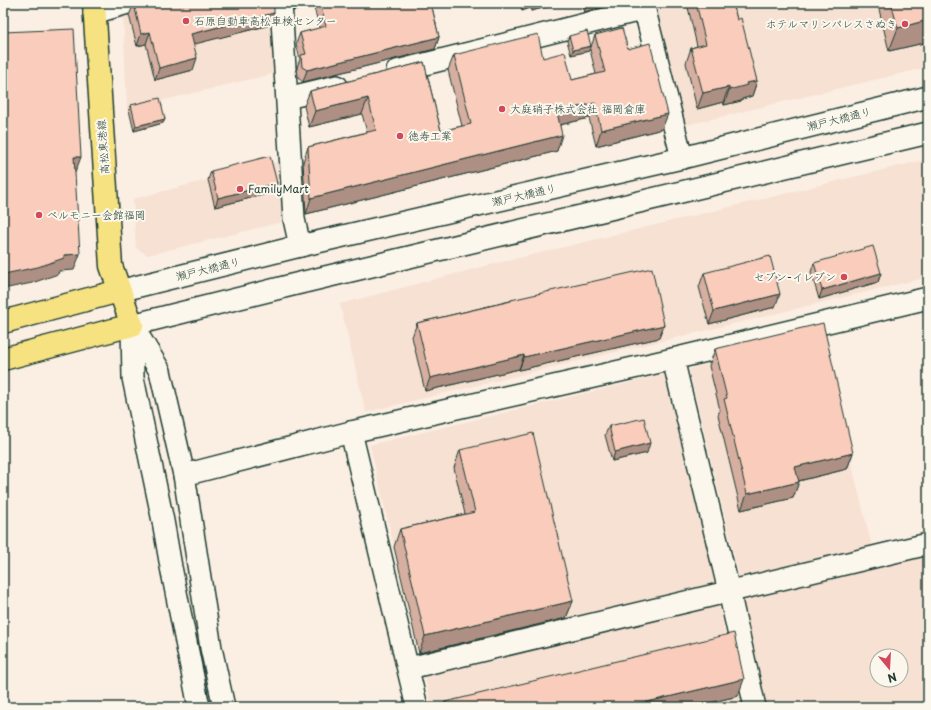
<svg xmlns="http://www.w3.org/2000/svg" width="931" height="710" viewBox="0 0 931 710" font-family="'Playpen Sans','Klee One',sans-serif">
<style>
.built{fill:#f6e1d3;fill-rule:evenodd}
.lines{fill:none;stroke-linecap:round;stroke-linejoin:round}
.minor-casing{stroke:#1f3d34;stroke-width:24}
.major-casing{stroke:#1f3d34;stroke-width:25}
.minor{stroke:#fbf7ec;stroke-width:21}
.major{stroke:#f6e281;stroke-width:22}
.wall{fill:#d6afa1;stroke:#1f3d34}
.shaded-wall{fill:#ae8f83;stroke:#1f3d34}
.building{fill:#f9ccbb;stroke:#1f3d34}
.poi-dot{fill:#d1495b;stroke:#fbf7ec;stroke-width:1.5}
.labels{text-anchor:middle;stroke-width:4;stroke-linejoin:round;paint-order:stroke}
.poi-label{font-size:11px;fill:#1f3d34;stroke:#fbf7ec;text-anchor:start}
.street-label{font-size:11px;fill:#1f3d34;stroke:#fbf7ec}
</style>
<rect width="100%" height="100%" fill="#fbeee2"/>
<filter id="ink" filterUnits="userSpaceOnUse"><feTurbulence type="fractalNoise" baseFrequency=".025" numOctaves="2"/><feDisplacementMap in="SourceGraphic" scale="8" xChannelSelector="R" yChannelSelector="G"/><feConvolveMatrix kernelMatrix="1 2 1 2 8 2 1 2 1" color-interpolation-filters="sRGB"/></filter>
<g filter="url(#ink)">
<g class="built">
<polygon points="273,3 276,73 127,109 123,11"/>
<polygon points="652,3 928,3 928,67 682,126"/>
<polygon points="928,159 928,277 366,412 340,304 482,267"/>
<polygon points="282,161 286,221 148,255 136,248 133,199"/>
<polygon points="820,336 872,547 740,579 689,369"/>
<polygon points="666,374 716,586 420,656 370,445"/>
<path d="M928,552V707H766L742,598ZM877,656H901V680H877Z"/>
<polygon points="718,603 743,707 432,707 424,673"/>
</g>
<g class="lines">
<g class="minor-casing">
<g id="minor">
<polyline points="281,3 294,219 300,246"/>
<polyline points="643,3 682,158"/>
<polyline points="94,13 128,3"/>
<polyline points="397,71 645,9"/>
<polyline points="287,98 337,86"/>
<polyline points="119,291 300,246 682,158 928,97"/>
<polyline points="132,325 296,284 928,133"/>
<polyline points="132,325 160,371 184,475 211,648 224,707"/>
<polyline points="132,326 133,378 163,521 171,567 199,707"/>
<polyline points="673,359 729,591 755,707"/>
<polyline points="351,432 417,707"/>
<polyline points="184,475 351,432 673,359 928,298"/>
<polyline points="409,668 928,544"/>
</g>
</g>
<g class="major-casing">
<g id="major">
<polyline points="3,322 119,291"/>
<polyline points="3,359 132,325 111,266 94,3"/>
</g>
</g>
<use href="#minor" class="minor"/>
<use href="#major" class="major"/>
</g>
<g class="wall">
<polygon points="293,3 431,3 439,37 435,49 303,82 298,78 297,67 300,59 296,44 300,33 320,28 313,5 293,11"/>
<polygon points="520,3 562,3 531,11 530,8 522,11"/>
<polygon points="582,3 619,3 584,12"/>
<polygon points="687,3 733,3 737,20 757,81 752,96 742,99 741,101 724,105 723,102 697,109 686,63 691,48 697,46"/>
<polygon points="872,3 928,3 928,42 889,51 878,5 872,6"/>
<polygon points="134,4 274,13 270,25 193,44 193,70 155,80 146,44 137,46 129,15"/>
<polygon points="595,35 628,49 662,129 596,146 589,118 560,125 557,151 306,214 303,162 308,147 367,132 362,114 309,127 304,106 310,91 424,62 441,131 462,126 448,70 454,55 543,58 572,80 596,74 590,50"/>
<polygon points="569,36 589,51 571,55 567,41"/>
<polygon points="131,105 165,119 163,123 134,131 129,110"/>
<polygon points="211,171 277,183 274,192 215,207 208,180"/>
<polygon points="814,263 881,273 878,282 819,299 811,272"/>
<polygon points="704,273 775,307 709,324 699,287"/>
<polygon points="511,300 664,325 659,338 519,370 519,369 425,391 412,337 417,323 510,301"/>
<polygon points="715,349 853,453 847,469 799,481 793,498 741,510 718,415 720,410 709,366"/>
<polygon points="609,426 647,453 612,461 605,435"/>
<polygon points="460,450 573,601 566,618 419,653 394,547 400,529 465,514 454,468"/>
<polygon points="738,696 692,707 443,707 445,702"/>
</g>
<g class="shaded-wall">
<polygon points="296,3 314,3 313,5 293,11"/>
<polygon points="525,3 532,3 530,8 522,11"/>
<polygon points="534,3 562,3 531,11"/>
<polygon points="587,3 619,3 584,12"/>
<polygon points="664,3 674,3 663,6"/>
<polygon points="874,3 878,3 878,5 872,6"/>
<polygon points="274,13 270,25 187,46 191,34"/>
<polygon points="928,20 928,42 889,51 898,28"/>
<polygon points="150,32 146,44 137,46 141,34"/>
<polygon points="439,37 435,49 303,82 307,70"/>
<polygon points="591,46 589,51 571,55 573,50"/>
<polygon points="197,58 193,70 155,80 159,68"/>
<polygon points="757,81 752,96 742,99 741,101 724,105 729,90 746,83"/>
<polygon points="729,87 723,102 697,109 703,93"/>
<polygon points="368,98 362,114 309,127 315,111"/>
<polygon points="595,103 589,118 551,127 557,112"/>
<polygon points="668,114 662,129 596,146 601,130"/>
<polygon points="165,119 163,123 134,131 136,126"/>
<polygon points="562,135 557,151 306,214 311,198"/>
<polygon points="74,157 81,157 75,173 68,173"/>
<polygon points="277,183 274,192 215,207 218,198"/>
<polygon points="80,254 74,270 59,271 58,274 32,283 3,289 4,274 64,255"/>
<polygon points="881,273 878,282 819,299 822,290"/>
<polygon points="780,294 775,307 709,324 714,311"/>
<polygon points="664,325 659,338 519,370 524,357"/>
<polygon points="524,355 519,369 425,391 430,378"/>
<polygon points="650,443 647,453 612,461 615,452"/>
<polygon points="853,453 847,469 790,483 795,467"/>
<polygon points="799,482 793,498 741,510 747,494"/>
<polygon points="573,601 566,618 419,653 425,636"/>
<polygon points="744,679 738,696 692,707 626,707"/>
</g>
<g class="building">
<polygon points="135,3 274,3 274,13 191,34 197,58 159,68 150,32 141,34 134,4"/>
<polygon points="320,3 431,3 439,37 307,70 302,67 301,55 306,54 300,33 326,26"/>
<polygon points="696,3 733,3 737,20 741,18 757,81 746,83 747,85 729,90 729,87 703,93 691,48 706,44"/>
<polygon points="891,3 928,3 928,20 898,28"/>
<polygon points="622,28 628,49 650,43 668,114 601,130 595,103 557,112 562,135 311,198 308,147 376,130 368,98 315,111 310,91 424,62 441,131 471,124 454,55 538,34 543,58 565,52 572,80 605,72 595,35"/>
<polygon points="74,29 81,157 74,157 80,254 64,255 64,258 38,267 4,274 3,32"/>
<polygon points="587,31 591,46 573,50 569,36"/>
<polygon points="160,98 165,119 136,126 131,105"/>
<polygon points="270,156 277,183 218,198 211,171"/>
<polygon points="873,246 881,273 822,290 814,263"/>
<polygon points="770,256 780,294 714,311 704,273"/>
<polygon points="652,268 664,325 524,357 524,355 430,378 417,323 511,301 511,300"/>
<polygon points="823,323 853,453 795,467 799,482 747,494 724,399 727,398 715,349"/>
<polygon points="644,418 650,443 615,452 609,426"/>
<polygon points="533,433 573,601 425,636 400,529 475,512 460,450"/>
<polygon points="734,633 744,679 626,707 446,707 445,702"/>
</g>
</g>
<g class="poi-dot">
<circle cx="186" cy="21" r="4"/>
<circle cx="905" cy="24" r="4"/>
<circle cx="502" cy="109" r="4"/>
<circle cx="400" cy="136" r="4"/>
<circle cx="240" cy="189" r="4"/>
<circle cx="39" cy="215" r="4"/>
<circle cx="844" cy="277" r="4"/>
</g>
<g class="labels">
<g class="poi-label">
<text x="194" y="25">石原自動車高松車検センター</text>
<text x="897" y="28" text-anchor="end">ホテルマリンパレスさぬき</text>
<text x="510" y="113">大庭硝子株式会社 福岡倉庫</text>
<text x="408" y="140">徳寿工業</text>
<text x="248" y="193">FamilyMart</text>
<text x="47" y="219">ベルモニー会館福岡</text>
<text x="836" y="281" text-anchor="end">セブン-イレブン</text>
</g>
<g class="street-label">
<text transform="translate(839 119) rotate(-14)" y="4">瀬戸大橋通り</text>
<text transform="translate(103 147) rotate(-94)" y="4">高松東港線</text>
<text transform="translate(524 195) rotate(-13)" y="4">瀬戸大橋通り</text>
<text transform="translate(208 269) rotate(-14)" y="4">瀬戸大橋通り</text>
</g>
</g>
<rect width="931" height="710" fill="none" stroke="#fbf7ec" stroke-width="16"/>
<rect x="8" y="8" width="915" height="694" fill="none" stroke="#1f3d34" stroke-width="1.5" filter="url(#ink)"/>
<g transform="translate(889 668) rotate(162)"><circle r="19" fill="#fbf7ec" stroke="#a3ada2"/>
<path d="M0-3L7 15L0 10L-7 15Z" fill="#d1495b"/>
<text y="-6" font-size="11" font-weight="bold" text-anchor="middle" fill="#1f3d34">N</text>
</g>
</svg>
